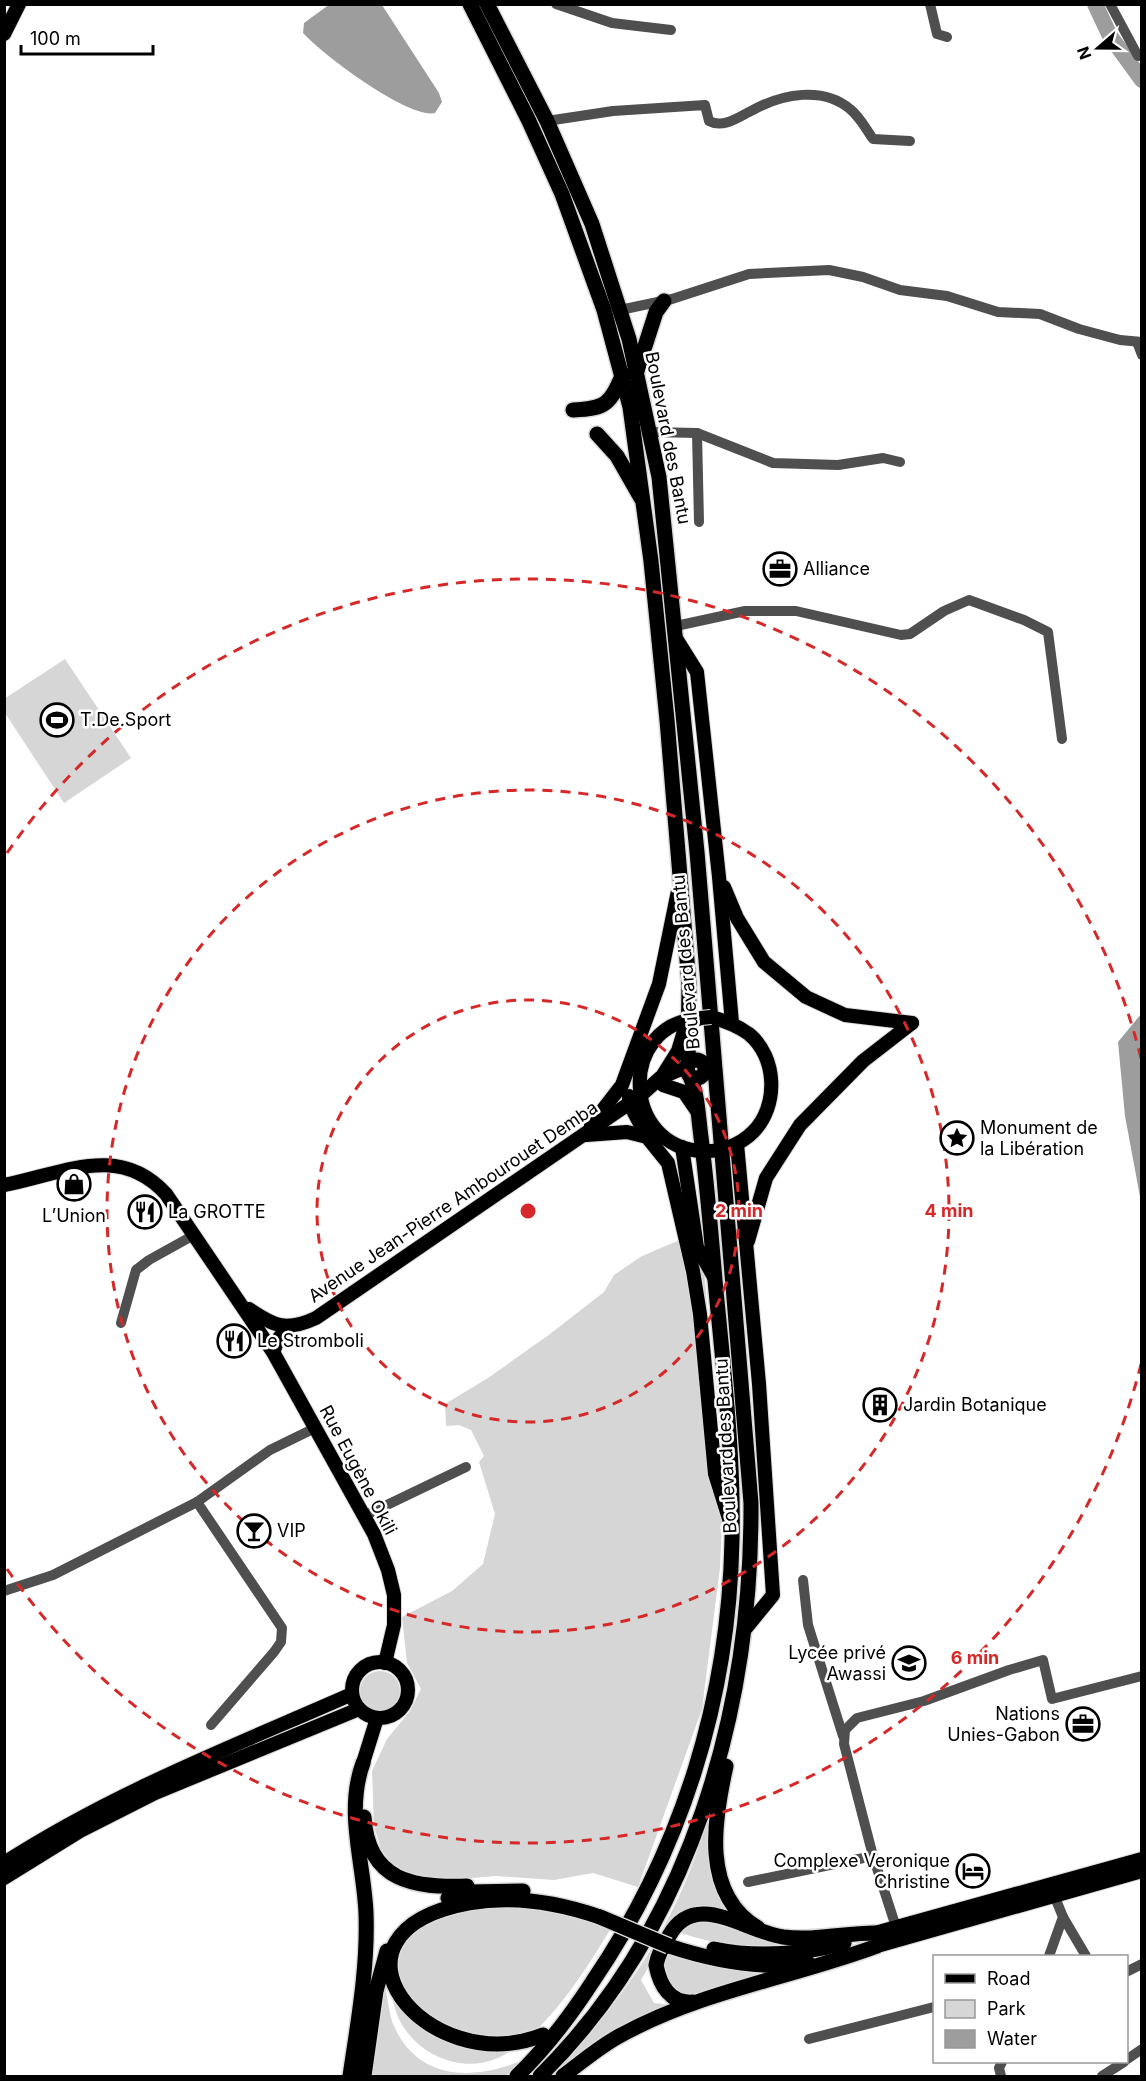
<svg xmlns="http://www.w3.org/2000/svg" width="1146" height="2081" viewBox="0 0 1146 2081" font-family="Inter,sans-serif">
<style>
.green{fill:#d6d6d6}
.water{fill:#9d9d9d}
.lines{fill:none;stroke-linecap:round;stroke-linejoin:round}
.river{stroke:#9d9d9d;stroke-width:16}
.major-casing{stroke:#dbdbdb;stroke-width:16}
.highway-casing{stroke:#dbdbdb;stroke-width:18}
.minor{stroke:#4f4f4f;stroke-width:10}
.major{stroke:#000;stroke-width:14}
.highway{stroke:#000;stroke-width:15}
.major-bridge-casing{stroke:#dbdbdb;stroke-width:16;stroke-linecap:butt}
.highway-bridge-casing{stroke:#dbdbdb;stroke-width:18;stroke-linecap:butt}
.major-bridge{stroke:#000;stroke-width:14}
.highway-bridge{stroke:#000;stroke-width:15}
.ring{fill:none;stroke:#d62828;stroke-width:3;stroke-dasharray:10 8}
.labels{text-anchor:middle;stroke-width:5;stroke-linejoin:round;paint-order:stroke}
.street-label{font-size:18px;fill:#000;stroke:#fff}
.poi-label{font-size:18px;fill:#000;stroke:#fff;text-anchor:start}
.centre{fill:#d62828;stroke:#fff;stroke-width:3}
.ring-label{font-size:18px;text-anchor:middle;font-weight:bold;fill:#d62828;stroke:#fff;stroke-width:5;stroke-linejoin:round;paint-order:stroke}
</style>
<rect width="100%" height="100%" fill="#fff"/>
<g class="green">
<polygon points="65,659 131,758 64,803 5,713 4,699"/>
<polygon points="701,1231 723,1507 720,1568 702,1709 638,1887 593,1873 554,1880 496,1876 435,1881 399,1870 390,1862 381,1849 374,1826 372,1771 387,1739 410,1711 421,1689 407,1663 402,1617 452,1591 483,1564 495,1514 479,1462 484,1456 471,1430 459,1425 446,1426 445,1404 488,1378 550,1334 604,1292 614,1275 642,1256"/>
<circle cx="380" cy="1691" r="20"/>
<path d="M710,1810V1829L739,1920L703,1908L649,1966L641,1980L654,2003L672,2005L622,2026L553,2076H549C625,2003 683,1913 710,1810Z"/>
<path d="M494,1904L572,1912L611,1928C586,1970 544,2037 498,2058C455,2077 401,2047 393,2000C392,1990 395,1979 397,1969C400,1956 401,1945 410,1935C431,1913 466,1911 494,1904Z"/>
<path d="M696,1917L796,1945C756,1953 713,1944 675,1931Z"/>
<polygon points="664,1950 794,1969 683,1999 663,1978"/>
<path d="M383,1982C388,1991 388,2013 394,2026C418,2081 475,2081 523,2060L506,2076H369Z"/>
</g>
<g class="water">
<path d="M330,4L382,5L439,93L442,102L435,113C408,119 323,55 303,33L304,23Z"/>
<polygon points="1141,1014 1142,1014 1141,1202 1125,1116 1118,1042"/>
</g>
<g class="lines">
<polyline class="river" points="1095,4 1110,36 1142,80"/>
<g class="major-casing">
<g id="major">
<polyline points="4,34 19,4"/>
<polyline points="677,640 697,672 719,877 732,1023"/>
<polyline points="724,887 737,918 764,962 806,997 845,1015 912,1023"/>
<path d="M698,1019C618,1024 621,1148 703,1151C721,1152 740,1145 753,1132C779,1106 777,1057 749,1034C737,1025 725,1021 711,1017"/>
<polyline points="663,1075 678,1051 684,1031"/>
<polyline points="663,1085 684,1092 697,1111"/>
<polyline points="629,1096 629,1103 647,1137"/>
<polyline points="591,1125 622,1085 659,984 678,891"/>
<polyline points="586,1135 627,1132 647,1137 668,1163 693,1271 700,1314 715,1474 730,1522"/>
<polyline points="737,1144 759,1384 773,1595 746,1628"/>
<polyline points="682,1147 697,1247 714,1277"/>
<path d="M4,1185C62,1174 119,1142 166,1194L273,1352L374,1534L388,1570L394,1595V1625L385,1663"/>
<polyline points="748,1241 766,1178 800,1125 863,1061 912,1023"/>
<path d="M249,1309C274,1326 286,1332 316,1318L640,1096L660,1078L688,1066"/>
<polyline points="273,1352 279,1338 289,1327"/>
<circle cx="380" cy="1690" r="28"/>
<polyline points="363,1763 377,1718"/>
<path d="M4,1863C114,1792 234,1746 352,1694"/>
<polyline points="4,1878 80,1831 155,1793 359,1709"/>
<polyline points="875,1933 1142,1859"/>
<polyline points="877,1946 1142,1871"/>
</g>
</g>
<g class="highway-casing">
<g id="highway">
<polyline points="470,4 528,119 562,194 604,310 630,407 651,561 667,720 689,984 688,1066"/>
<path d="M487,4L547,121L592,224L629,339L659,477L697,852L751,1503C752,1711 691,1927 540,2076"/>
<polyline points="637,371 656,312 664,301"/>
<path d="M573,410C607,409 610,403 623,374"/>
<polyline points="597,434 617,456 641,498"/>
<circle cx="696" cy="1069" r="9"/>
<path d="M726,1766C714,1820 701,1894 758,1928"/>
<path d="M364,1817C368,1882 415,1888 467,1886"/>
<polyline points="448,1898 471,1892 523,1891"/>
<path d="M669,1946C714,1961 760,1970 808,1963"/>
<path d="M714,1949C758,1958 800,1955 844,1943"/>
<path d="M693,2002C671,2004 660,1986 656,1965C658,1955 663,1945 669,1936C695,1889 744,1931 783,1937C814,1941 845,1933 875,1933"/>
<path d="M543,2035C426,2081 307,1933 469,1903C513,1895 559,1903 600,1917"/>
<path d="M350,2076C358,2022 368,1968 366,1913C364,1863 345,1812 363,1763"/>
<polyline points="364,2076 376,1991 387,1951"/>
<path d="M517,2076C546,2048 571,2015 593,1981C682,1850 729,1698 732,1540C734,1453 723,1366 715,1280C711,1232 707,1184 701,1137C698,1115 698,1094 689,1074"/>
<path d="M563,2076C582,2062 601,2045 623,2034C702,1991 794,1977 877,1946"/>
</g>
</g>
<g class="minor">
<polyline points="556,4 612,23 671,30"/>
<polyline points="930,4 937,34 947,37"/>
<polyline points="1110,4 1138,56"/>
<path d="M547,121L613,111L705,105L709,121C724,129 740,116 753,110C782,94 823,86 850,109C860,117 866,129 873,139L910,141"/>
<polyline points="620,310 672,299 749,274 829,270 863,277 900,290 947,296 998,312 1040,314 1079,329 1120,340 1142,342"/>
<polyline points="1137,342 1142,355"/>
<polyline points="650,432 697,433 773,463 838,465 883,458 900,462"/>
<polyline points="697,433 699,522"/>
<polyline points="676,626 745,611 796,611 901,635 910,634 944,611 969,600 1024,620 1048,632 1062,739"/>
<polyline points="121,1323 136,1270 149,1260 194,1235"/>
<polyline points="197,1502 282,1628 281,1642 274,1652 211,1725"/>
<polyline points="364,1516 466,1467"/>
<polyline points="803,1580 808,1625 843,1736"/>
<polyline points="4,1591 53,1575 197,1502 270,1450 315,1428"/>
<polyline points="748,1882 873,1856"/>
<polyline points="1063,1917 1086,1956"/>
<polyline points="896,1927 873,1856 844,1744 845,1730 857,1718 924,1701 1009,1670 1043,1660 1052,1699 1142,1676"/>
<polyline points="1049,1956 1063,1917 1054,1895"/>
<polyline points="1126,1972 1142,1964"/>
<polyline points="809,2039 934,2007"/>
<polyline points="1126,2060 1142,2049"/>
<polyline points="1001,2076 999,2068 1002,2062"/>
<polyline points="1102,2076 1124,2062"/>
</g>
<use href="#major" class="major"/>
<use href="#highway" class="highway"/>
<g class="major-bridge-casing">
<polyline id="major-bridge" points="701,1018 711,1017"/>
</g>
<g class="highway-bridge-casing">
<polyline id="highway-bridge" points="600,1917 669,1946"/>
</g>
<use href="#major-bridge" class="major-bridge"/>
<use href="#highway-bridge" class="highway-bridge"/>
</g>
<g class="ring">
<circle cx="528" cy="1211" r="211"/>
<circle cx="528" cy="1211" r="421"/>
<path d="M1141 1364A632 632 0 0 1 7 1569M7 853A632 632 0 0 1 1141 1058"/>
</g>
<defs>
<g id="office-ring" transform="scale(1.725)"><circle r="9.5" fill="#fff" stroke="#000" stroke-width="1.5"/><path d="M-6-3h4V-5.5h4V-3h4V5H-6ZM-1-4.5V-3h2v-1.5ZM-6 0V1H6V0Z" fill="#000"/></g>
<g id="stadium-ring" transform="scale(1.725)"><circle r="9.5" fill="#fff" stroke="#000" stroke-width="1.5"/><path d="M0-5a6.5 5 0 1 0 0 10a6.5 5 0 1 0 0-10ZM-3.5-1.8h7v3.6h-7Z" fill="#000"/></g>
<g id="sight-ring" transform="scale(1.725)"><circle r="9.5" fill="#fff" stroke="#000" stroke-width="1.5"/><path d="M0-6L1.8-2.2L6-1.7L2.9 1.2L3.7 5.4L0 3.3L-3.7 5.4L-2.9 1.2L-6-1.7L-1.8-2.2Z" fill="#000"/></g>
<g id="shop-ring" transform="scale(1.725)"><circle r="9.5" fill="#fff" stroke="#000" stroke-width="1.5"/><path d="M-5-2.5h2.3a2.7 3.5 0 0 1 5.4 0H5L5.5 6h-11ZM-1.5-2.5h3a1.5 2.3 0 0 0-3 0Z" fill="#000"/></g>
<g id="restaurant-ring" transform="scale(1.725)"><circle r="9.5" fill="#fff" stroke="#000" stroke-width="1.5"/><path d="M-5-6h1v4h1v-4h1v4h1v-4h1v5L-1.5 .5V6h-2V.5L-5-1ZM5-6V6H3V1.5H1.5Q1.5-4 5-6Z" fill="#000"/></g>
<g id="building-ring" transform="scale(1.725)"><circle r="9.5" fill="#fff" stroke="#000" stroke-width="1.5"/><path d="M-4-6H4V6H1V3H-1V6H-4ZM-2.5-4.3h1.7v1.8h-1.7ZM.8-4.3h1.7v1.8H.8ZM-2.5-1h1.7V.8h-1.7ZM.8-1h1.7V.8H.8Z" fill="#000"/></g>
<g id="bar-ring" transform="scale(1.725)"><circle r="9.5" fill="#fff" stroke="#000" stroke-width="1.5"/><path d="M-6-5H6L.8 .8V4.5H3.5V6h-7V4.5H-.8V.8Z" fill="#000"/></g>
<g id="school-ring" transform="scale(1.725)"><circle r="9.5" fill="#fff" stroke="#000" stroke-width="1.5"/><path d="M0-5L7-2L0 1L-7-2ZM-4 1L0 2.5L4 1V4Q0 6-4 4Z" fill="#000"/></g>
<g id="hotel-ring" transform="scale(1.725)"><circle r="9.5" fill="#fff" stroke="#000" stroke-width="1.5"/><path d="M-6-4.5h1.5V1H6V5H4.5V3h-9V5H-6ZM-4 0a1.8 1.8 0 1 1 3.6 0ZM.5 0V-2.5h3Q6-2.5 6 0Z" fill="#000"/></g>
</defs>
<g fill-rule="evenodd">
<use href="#office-ring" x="780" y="569"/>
<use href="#stadium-ring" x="57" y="720"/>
<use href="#sight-ring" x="957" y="1138"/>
<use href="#shop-ring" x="74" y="1184"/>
<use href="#restaurant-ring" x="145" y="1212"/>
<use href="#restaurant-ring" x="234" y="1341"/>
<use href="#building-ring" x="880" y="1405"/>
<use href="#bar-ring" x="254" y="1531"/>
<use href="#school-ring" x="909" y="1663"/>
<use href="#office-ring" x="1083" y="1724"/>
<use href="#hotel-ring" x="973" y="1871"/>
</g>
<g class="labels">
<g class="street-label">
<text transform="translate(668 438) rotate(79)" y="6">Boulevard des Bantu</text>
<text transform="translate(686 962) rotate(-95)" y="6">Boulevard des Bantu</text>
<text transform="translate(453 1202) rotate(-34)" y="6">Avenue Jean-Pierre Ambourouet Demba</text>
<text transform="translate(726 1446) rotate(-93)" y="6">Boulevard des Bantu</text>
<text transform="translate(358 1470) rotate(62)" y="6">Rue Eugène Okili</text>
</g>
<g class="poi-label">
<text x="803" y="575">Alliance</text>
<text x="80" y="726">T.De.Sport</text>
<text x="980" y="1134">Monument de<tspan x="980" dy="21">la Libération</tspan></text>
<text x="168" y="1218">La GROTTE</text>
<text x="74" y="1222" text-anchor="middle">L’Union</text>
<text x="257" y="1347">Le Stromboli</text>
<text x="903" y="1411">Jardin Botanique</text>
<text x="277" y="1537">VIP</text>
<text x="886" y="1659" text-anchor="end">Lycée privé<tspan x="886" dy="21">Awassi</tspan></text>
<text x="1060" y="1720" text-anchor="end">Nations<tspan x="1060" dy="21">Unies-Gabon</tspan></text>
<text x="950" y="1867" text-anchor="end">Complexe Veronique<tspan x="950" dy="21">Christine</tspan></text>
</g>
</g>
<circle cx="528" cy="1211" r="9" class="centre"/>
<g class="ring-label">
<text x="739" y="1217">2 min</text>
<text x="949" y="1217">4 min</text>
<text x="975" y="1664">6 min</text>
</g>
<rect width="1146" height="2081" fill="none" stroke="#000000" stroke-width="12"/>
<rect x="933" y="1955" width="195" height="108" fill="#ffffff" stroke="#999999" stroke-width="1.5"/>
<rect x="945" y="1974" width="30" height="9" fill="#000000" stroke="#999999" stroke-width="1.5"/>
<text x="987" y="1985" font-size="18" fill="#000000">Road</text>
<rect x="945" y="2000" width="30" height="18" fill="#d6d6d6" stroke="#999999" stroke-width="1.5"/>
<text x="987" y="2015" font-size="18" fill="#000000">Park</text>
<rect x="945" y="2030" width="30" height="18" fill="#9d9d9d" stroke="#999999" stroke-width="1.5"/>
<text x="987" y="2045" font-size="18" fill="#000000">Water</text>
<g transform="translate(1098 48) rotate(250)" stroke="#ffffff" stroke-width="4.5" paint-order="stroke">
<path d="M0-4.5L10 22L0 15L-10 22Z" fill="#000000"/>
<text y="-9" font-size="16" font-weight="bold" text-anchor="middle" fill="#000000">N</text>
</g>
<path d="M21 45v9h132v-9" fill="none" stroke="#000000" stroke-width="3"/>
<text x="30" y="45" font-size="18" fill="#000000" stroke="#ffffff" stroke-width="4.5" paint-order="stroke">100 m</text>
</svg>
